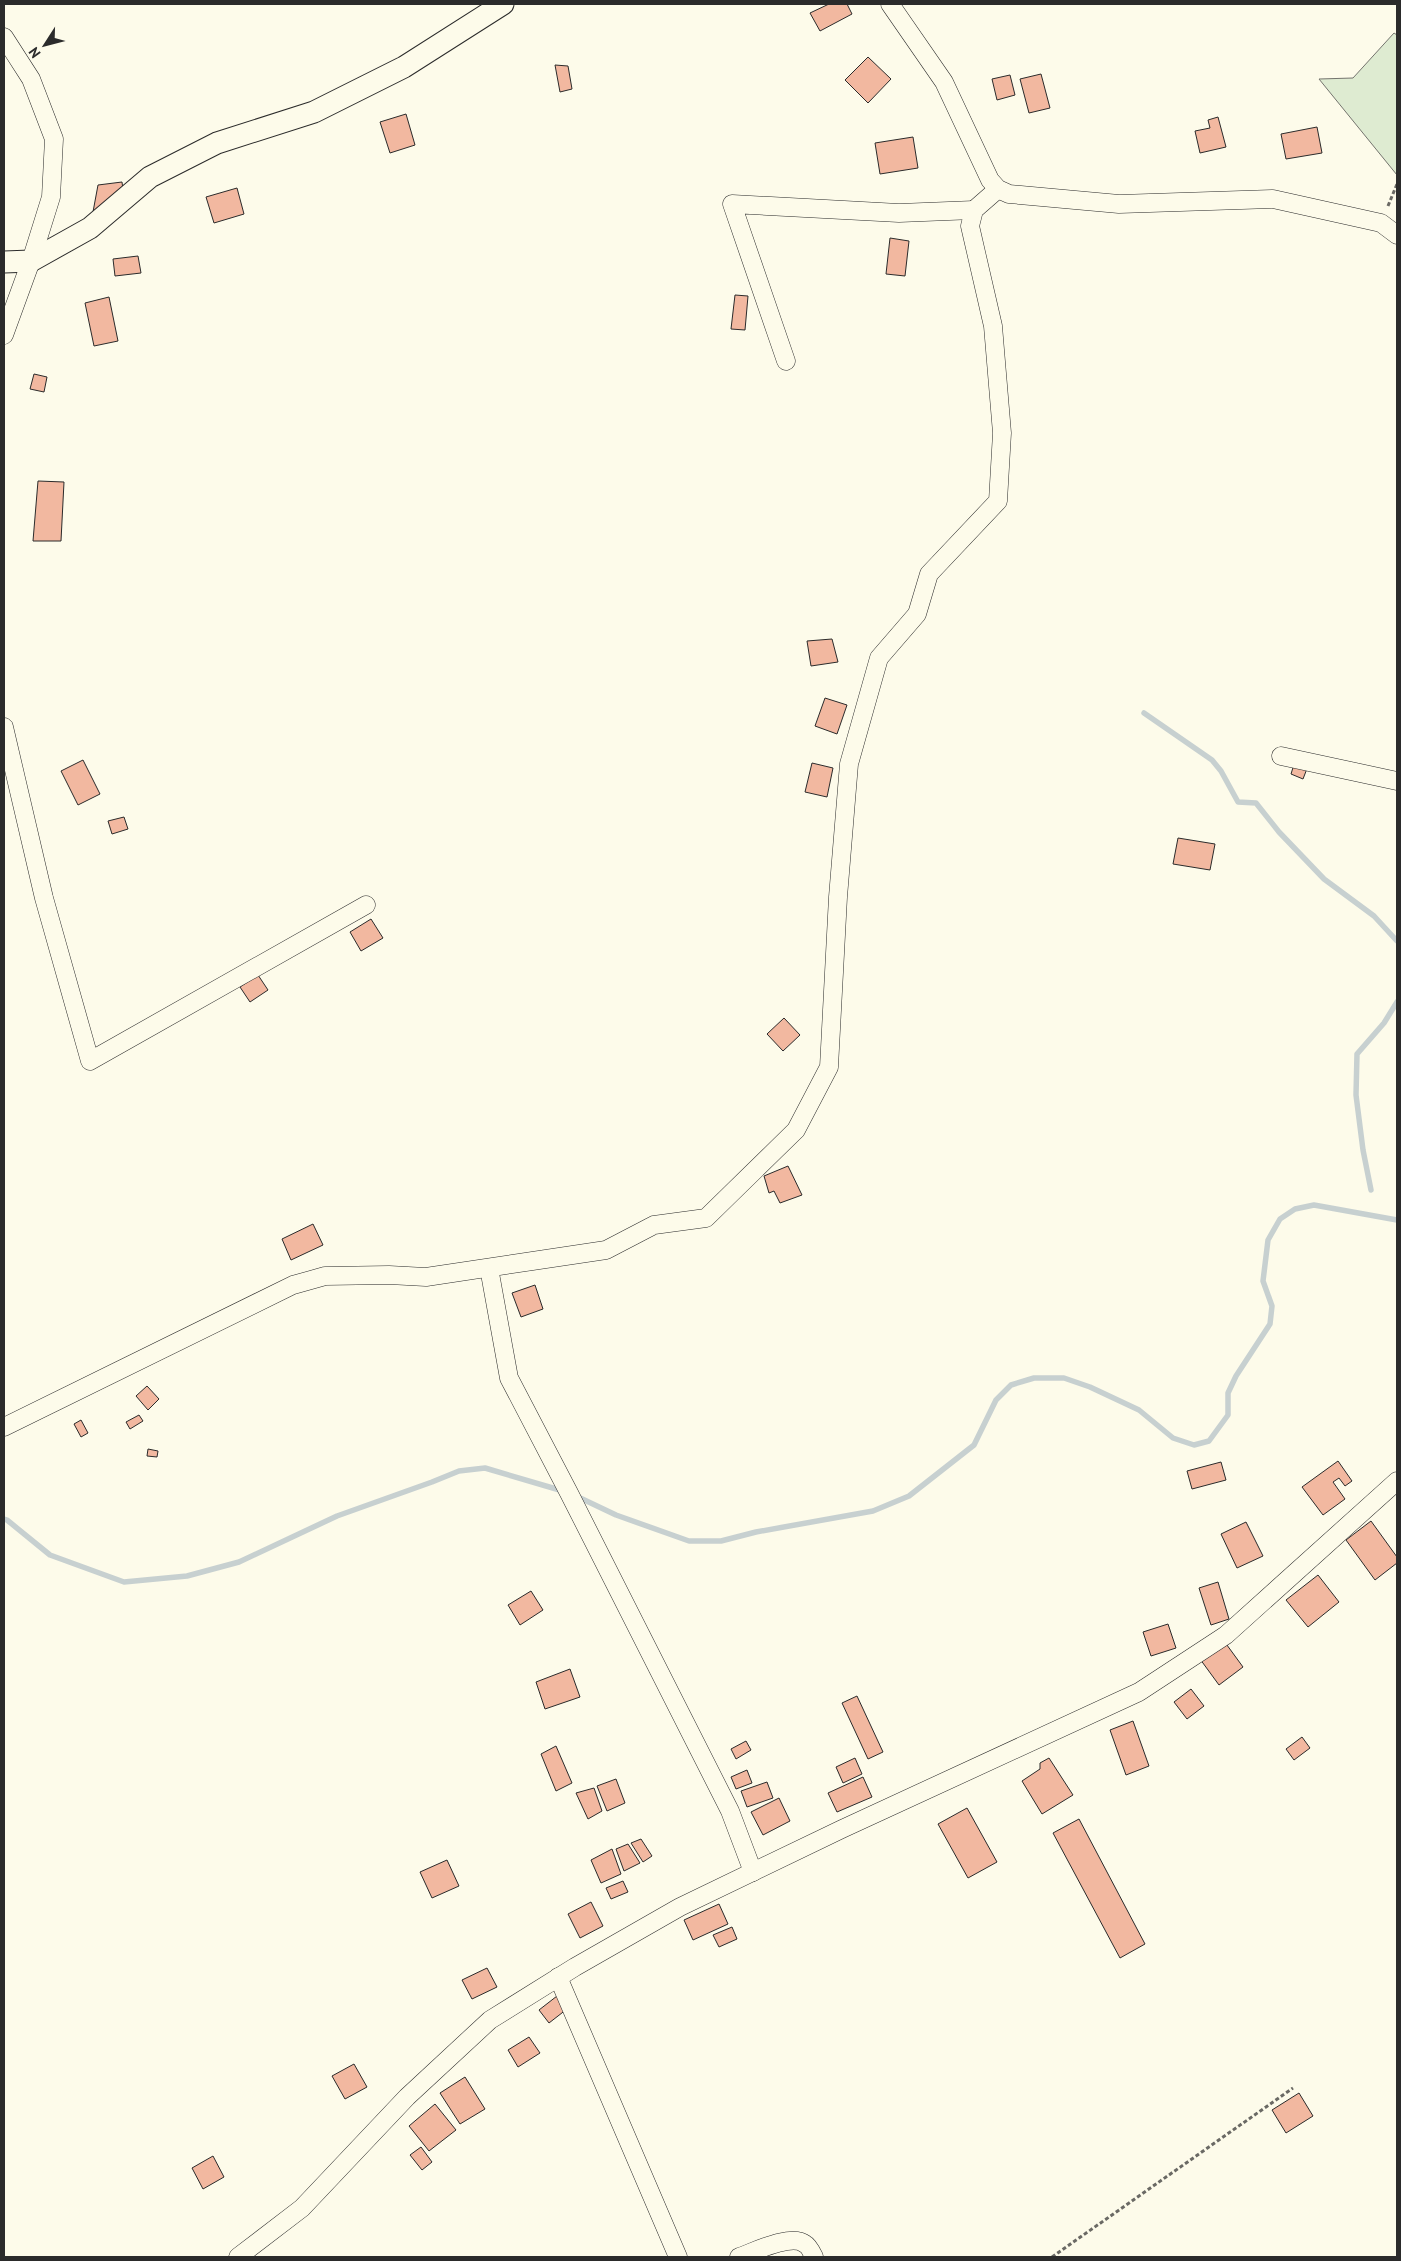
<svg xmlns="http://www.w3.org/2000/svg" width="1401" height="2261" viewBox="0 0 1401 2261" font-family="'PT Sans',sans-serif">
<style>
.green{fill:#deebd1;stroke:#74746e}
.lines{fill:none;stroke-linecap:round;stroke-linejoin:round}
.stream{stroke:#c7d0d0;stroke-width:5.5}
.building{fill:#f2b8a0;stroke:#2b2b2b}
.minor-casing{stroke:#2b2b2b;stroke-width:19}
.tertiary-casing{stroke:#2b2b2b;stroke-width:23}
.path{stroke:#6a6964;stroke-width:3;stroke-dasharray:4 2.5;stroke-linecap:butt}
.minor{stroke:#fdfbea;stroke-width:18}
.tertiary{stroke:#fdfbea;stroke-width:21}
</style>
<rect width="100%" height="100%" fill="#fdfbea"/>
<polygon class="green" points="1394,33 1397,35 1397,175 1319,79 1353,78"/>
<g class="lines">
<g class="stream">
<polyline points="1144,713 1212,760 1221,771 1238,802 1256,803 1279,832 1324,879 1374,916 1397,941"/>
<polyline points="1371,1190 1363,1150 1356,1095 1357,1054 1384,1023 1397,1002"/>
<polyline points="576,1496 616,1515 689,1541 721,1541 756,1532 873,1511 909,1496 974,1445 996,1400 1011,1385 1034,1378 1064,1378 1090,1387 1139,1410 1173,1438 1194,1445 1209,1441 1228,1415 1228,1393 1236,1376 1270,1324 1272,1306 1263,1281 1268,1240 1280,1219 1295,1209 1314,1205 1397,1220"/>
<polyline points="4,1519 7,1520 50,1555 124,1582 187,1576 239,1562 337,1516 432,1482 459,1471 485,1468 563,1491"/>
</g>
</g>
<g class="building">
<polygon points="829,4 847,4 852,14 820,31 810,13"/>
<polygon points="868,57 891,79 868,103 845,80"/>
<polygon points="555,65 568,66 572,89 560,92"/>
<polygon points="1041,74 1050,108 1029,113 1020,79"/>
<polygon points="1010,75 1015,95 997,100 992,79"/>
<polygon points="406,114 415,145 390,153 380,122"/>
<polygon points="1218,117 1226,147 1200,153 1195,131 1210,128 1208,120"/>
<polygon points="1317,127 1322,153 1286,159 1281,134"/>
<polygon points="913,137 918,168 880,174 875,143"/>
<polygon points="122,182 125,206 90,228 98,185"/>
<polygon points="237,188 244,214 214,223 206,197"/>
<polygon points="890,238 909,241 905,276 886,274"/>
<polygon points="138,256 141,273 115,276 113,259"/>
<polygon points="735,295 748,296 745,330 731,329"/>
<polygon points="109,297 118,341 94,346 85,303"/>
<polygon points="34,374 47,377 44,392 30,389"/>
<polygon points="38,481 64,482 61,541 33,541"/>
<polygon points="832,639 838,662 811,666 807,641"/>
<polygon points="825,698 847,705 837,734 815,726"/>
<polygon points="83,760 100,794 78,805 61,771"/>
<polygon points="1295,761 1308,766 1303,779 1291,774"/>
<polygon points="812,763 833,768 827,797 805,792"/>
<polygon points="124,817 128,829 112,834 108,821"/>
<polygon points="1178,838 1215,844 1210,870 1173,864"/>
<polygon points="371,919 383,938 361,951 350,932"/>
<polygon points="258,975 268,990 250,1002 240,987"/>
<polygon points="784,1018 800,1035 783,1051 767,1034"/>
<polygon points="788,1166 802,1195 780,1203 774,1191 769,1193 764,1176"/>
<polygon points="313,1224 323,1245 291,1260 282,1239"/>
<polygon points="535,1285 543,1309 521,1317 512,1293"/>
<polygon points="147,1386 159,1399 148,1410 136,1396"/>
<polygon points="139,1415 143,1421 130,1429 126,1422"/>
<polygon points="81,1420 88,1433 81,1437 74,1424"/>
<polygon points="148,1449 158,1451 157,1457 147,1456"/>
<polygon points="1338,1461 1352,1481 1345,1486 1339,1478 1333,1482 1345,1499 1323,1515 1302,1487"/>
<polygon points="1221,1462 1226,1480 1192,1489 1187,1471"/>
<polygon points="1371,1521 1397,1557 1397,1563 1375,1580 1346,1540"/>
<polygon points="1246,1522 1263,1556 1237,1568 1221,1534"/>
<polygon points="1318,1575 1339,1602 1308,1627 1286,1600"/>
<polygon points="1218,1582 1229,1619 1211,1625 1199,1588"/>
<polygon points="531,1591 543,1610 520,1625 508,1605"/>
<polygon points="1168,1624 1176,1648 1151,1656 1143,1632"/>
<polygon points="1224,1641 1243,1667 1219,1685 1200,1659"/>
<polygon points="570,1669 580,1697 545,1709 536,1682"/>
<polygon points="1191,1689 1204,1706 1187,1719 1174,1702"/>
<polygon points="857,1696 883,1752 868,1759 842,1703"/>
<polygon points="1133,1721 1149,1766 1126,1775 1110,1730"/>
<polygon points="1302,1737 1310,1748 1294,1760 1286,1749"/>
<polygon points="746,1741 751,1750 736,1759 731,1749"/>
<polygon points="556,1746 572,1783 556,1791 541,1754"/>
<polygon points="855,1758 862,1774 843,1783 836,1767"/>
<polygon points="1049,1758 1073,1795 1042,1814 1022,1781 1040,1769 1040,1763"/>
<polygon points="747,1770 752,1783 736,1789 731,1777"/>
<polygon points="863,1777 872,1797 837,1812 828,1793"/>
<polygon points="616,1779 625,1803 607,1811 597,1786"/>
<polygon points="767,1782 773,1798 747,1807 741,1791"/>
<polygon points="594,1788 602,1811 588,1819 576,1793"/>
<polygon points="779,1798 790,1821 763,1835 751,1812"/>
<polygon points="967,1808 997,1862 968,1878 938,1824"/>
<polygon points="1079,1819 1145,1944 1120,1958 1053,1833"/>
<polygon points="641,1839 652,1856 643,1862 631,1843"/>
<polygon points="628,1844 640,1863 624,1871 616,1849"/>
<polygon points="612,1849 621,1874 601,1883 591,1860"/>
<polygon points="447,1860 459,1886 432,1898 420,1872"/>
<polygon points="623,1881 628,1892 611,1899 606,1888"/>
<polygon points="591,1902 603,1926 580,1938 568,1914"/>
<polygon points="719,1904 728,1924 693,1940 684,1920"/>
<polygon points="732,1927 737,1939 719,1947 713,1935"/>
<polygon points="487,1968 497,1987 472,1999 462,1980"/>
<polygon points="557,1996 567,2009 549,2023 539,2010"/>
<polygon points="529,2037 540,2053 518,2067 508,2050"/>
<polygon points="354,2064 367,2087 345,2099 332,2076"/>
<polygon points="465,2077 485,2109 460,2124 440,2093"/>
<polygon points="1299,2093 1313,2116 1286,2133 1272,2110"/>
<polygon points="435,2104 456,2130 429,2151 409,2126"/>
<polygon points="421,2147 432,2162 422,2170 410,2155"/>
<polygon points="213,2156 224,2177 203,2189 192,2168"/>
</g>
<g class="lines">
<g class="minor-casing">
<g id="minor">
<polyline points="890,4 944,82 990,180 998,189 1009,194 1119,204 1273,199 1381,223 1397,235"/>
<polyline points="4,37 31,79 54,139 51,197 31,261 4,335"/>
<polyline points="786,361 732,204 899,213 974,210"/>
<polyline points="4,727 44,898 90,1061 366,905"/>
<polyline points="1281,756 1397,781"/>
<polyline points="489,1268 509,1378 569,1493 730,1811 753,1872"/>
<polyline points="4,1427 293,1285 325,1276 389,1275 426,1277 606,1250 654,1225 706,1218 796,1130 829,1067 838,897 849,764 879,658 917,614 929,574 998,501 1002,433 993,326 970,226 974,210 998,189"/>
<polyline points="558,1977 678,2257"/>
<polyline points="238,2257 302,2208 407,2097 490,2020 575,1967 680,1907 842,1829 1139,1692 1226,1635 1397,1481"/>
<path d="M739,2257C754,2252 791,2233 805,2244C809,2246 812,2253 814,2257"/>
</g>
</g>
<g class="tertiary-casing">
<polyline id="tertiary" points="4,262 31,261 90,228 150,177 217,143 314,112 404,67 503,4"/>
</g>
<g class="path">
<polyline points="1388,206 1397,184"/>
<polyline points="1052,2257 1293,2088"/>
</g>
<use href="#minor" class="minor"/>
<use href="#tertiary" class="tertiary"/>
</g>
<rect width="1401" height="2261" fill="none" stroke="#2b2b2b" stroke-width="10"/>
<g transform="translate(45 45) rotate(234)" stroke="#fdfbea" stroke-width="4" paint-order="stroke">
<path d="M0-4L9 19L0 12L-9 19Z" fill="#2b2b2b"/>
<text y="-8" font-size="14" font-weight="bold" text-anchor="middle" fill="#2b2b2b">N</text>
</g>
</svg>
